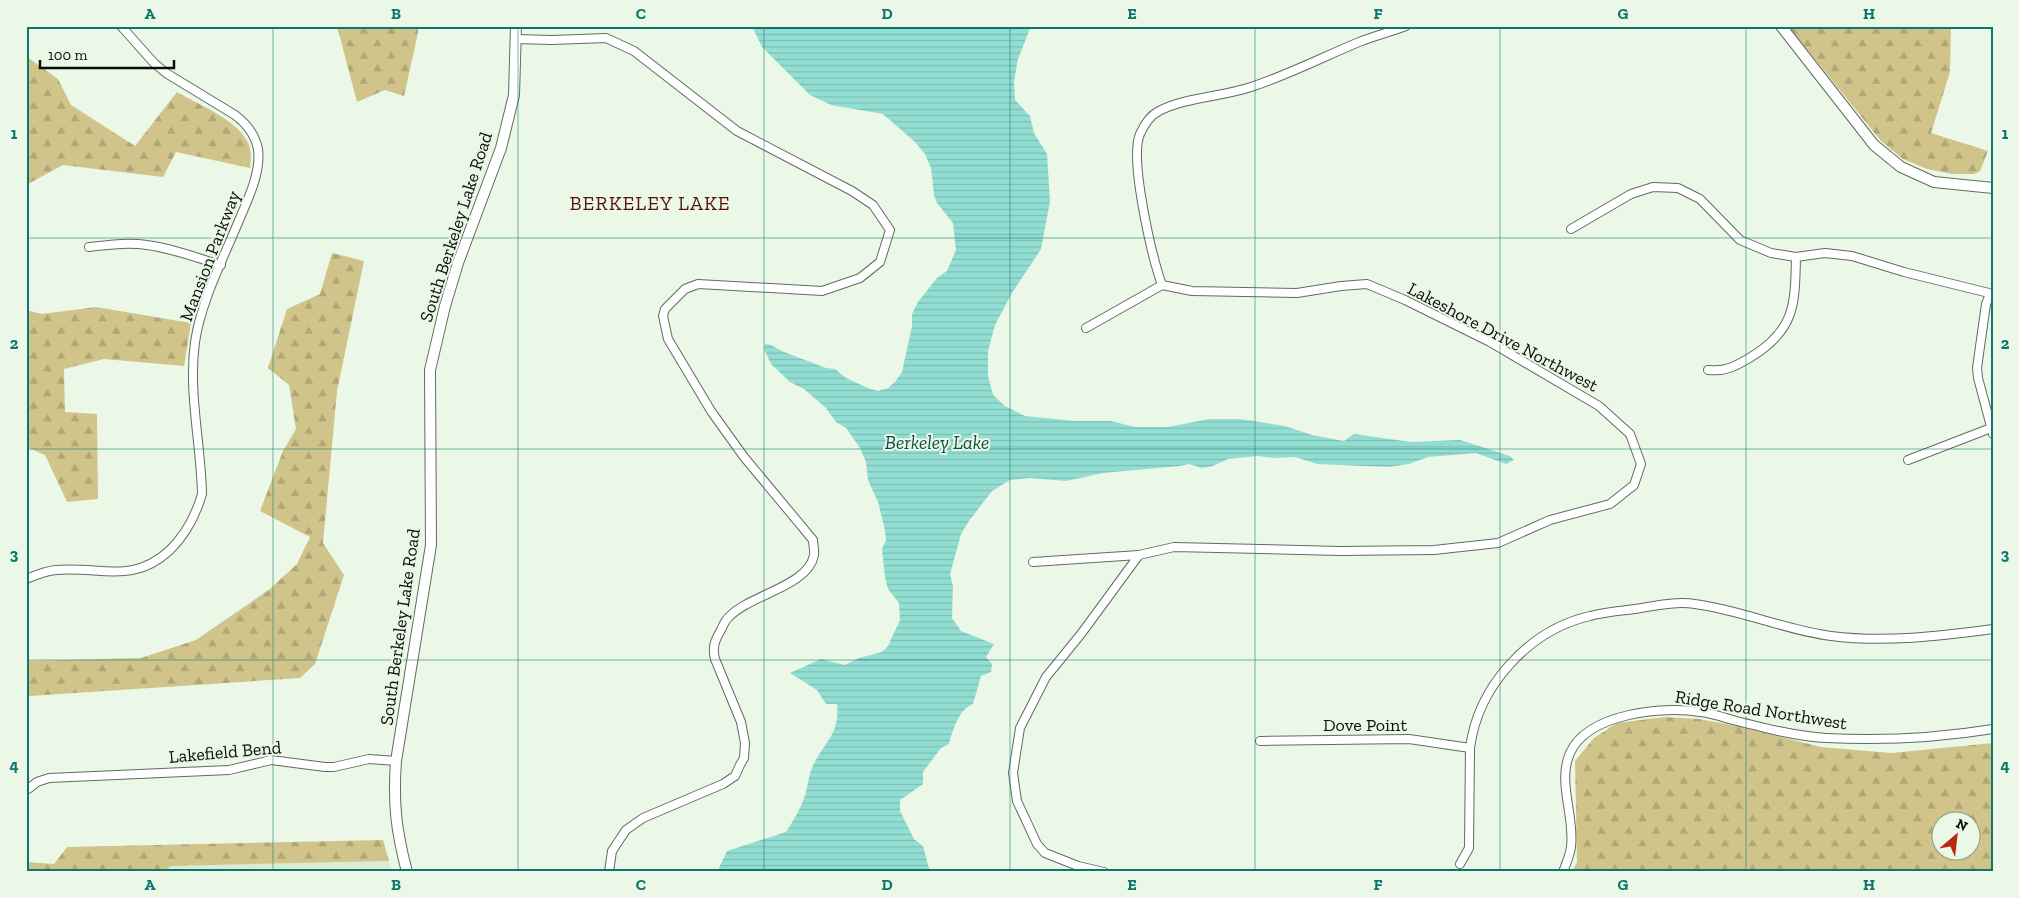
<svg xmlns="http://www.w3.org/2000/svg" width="2019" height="898" viewBox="0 0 2019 898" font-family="'Zilla Slab',serif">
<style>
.built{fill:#daecd6}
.forest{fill:url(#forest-firs);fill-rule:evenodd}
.water{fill:url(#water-rules)}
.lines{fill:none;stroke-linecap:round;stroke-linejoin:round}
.minor-casing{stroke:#616c5f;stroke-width:10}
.tertiary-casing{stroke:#616c5f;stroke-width:12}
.minor{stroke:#fff;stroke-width:8}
.tertiary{stroke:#fff;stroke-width:10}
.grid{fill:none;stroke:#0f766e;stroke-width:1;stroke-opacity:0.55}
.labels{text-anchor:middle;stroke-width:4;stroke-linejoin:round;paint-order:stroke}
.street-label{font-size:18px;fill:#0b0f0a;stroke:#ebf8e8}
.water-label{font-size:19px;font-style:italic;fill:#0b4e46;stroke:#ebf8e8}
.quarter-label{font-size:20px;letter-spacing:1px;fill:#561306;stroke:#ebf8e8}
.neatline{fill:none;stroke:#0f766e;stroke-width:2}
.grid-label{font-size:16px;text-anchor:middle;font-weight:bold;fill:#0f766e}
</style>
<defs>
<pattern id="forest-firs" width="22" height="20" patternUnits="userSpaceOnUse" patternTransform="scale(1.25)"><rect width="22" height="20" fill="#d0c48a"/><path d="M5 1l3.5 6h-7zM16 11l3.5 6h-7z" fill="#b1a776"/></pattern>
<pattern id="water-rules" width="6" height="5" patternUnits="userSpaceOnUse" patternTransform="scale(1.25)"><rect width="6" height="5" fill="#93ded2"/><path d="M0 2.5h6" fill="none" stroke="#7dbdb3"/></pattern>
</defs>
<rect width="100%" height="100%" fill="#ebf8e8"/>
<polygon class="built" points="389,861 392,872 163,872 171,866"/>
<g class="forest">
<polygon points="337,26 418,26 418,33 404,96 385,90 357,102"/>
<polygon points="1788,26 1951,26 1950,72 1931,133 1988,151 1980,171 1974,174 1952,174 1927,169 1903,159 1881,141"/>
<path d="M26,56L58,79L71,105L135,146L177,92C197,104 236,119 247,141C252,149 251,158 250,168L176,152L163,177L63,165L26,185Z"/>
<polygon points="332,253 364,261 337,391 323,543 344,575 315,664 300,678 30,696 26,699 26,661 141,658 196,640 270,589 297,564 310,537 260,511 283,451 296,429 289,385 268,368 287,309 320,294"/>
<polygon points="96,307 191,323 184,366 104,359 64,369 65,412 97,414 98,499 67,502 45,455 26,447 26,310 42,314"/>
<path d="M1665,717L1699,719L1737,726L1821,747L1891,753L1993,743V872H1572L1577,862L1575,761L1594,738L1617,723ZM1972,820V850H1942V820Z"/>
<polygon points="383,840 389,861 171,866 163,872 26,872 26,862 54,864 67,847"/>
</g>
<path class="water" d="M752,26H1031L1018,59L1014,81L1015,100L1030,116L1034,133L1047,154L1050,201L1041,249L1012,293L995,325L988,351V376L993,395L1005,406L1025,416L1075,421H1111L1135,427H1168L1209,419H1240L1285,426L1312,435L1344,441L1354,434L1411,442L1460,440L1510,456L1514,460L1506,464L1476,453L1428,457L1409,464L1388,467L1317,464L1295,457L1275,458L1257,456L1228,459L1213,466L1202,468L1189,464L1180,466L1103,473L1066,481L1030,478L1010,480L992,491L969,521L961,534L950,574L953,586L952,618L961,631L994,644L986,657L992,664L991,672L981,676L973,704C958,710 953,730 949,744L941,748L923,772V784L900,800V811L914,839L923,846L930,872H717L727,851L786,832C793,821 800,810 804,798C808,788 808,777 812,768C823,742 840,736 837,704H826L817,690L790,673L821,659L845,665L859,658L882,652L888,646L900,620L899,603L888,589L885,577L882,549L886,540L885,530L878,502L868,480L866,462L860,448L846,428L836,422L826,408L804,389L790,382L771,364L764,349L765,344L771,345L784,352L826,368L835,369L846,378L868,388L878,391L888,388L895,382L902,372L912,326V314L918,302L937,278L947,271L956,250L953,223L937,203L934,195L931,168L925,154L915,142L883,114L831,105L810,95L762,47Z"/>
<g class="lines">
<g class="minor-casing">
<g id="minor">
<path d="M516,39L552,40L606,38L634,51L737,131L852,191L873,205L890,230L880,262L860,278L822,291L698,284L685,289L665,309L663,316L668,339L711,411L744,457L813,540C813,545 815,551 814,555C809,586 749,595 729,617C725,620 723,626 721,630C715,640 712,647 715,659L741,722L745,743L744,758L740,765L735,776L723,784L643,818L626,830L612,851L609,872"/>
<polyline points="1571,229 1631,194 1653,187 1678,188 1700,199 1740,240 1771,253 1796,257 1825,253 1852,256 1904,272 1993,294"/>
<path d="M89,247C108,245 127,242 147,245C172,248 197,258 221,265"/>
<polyline points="1990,294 1986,304 1977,368 1978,378 1993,434"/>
<polyline points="1086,328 1162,285"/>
<path d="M1708,370C1726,372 1736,366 1751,357C1795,330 1795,305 1796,257"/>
<polyline points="1908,460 1991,428"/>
<polyline points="1033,562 1139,555"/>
<path d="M26,579C36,575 45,571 56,570C101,566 132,585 170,550C186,534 196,515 202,494C201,443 188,393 195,342C201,301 224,257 240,218C249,197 261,172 258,149C255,134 247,124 235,115L166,73L154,63L121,26"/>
<polyline points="1260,741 1409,739 1470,748"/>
<polyline points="28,789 37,782 49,778 229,770 271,760 325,767 334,767 369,759 396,761"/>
<path d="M1460,864L1469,848L1470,748C1478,686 1529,630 1590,616C1605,612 1620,611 1635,609C1654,606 1676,601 1695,604C1741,610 1785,630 1831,636C1885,643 1939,636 1993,629"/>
<path d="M1104,872L1078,866L1045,853L1037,844L1017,801L1013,773L1020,728L1046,677L1081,634L1139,555L1174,547L1340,551L1434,550L1498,543L1550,520L1610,504L1634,485L1641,464L1630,434L1599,406L1490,342L1405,300L1367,284L1341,286L1297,293L1192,291L1162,285C1152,257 1129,159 1140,134C1144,125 1151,115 1159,111C1187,97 1221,97 1251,87C1288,75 1323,57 1359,42C1374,36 1390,32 1406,26"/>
<path d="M1563,872C1566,864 1570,855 1571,847C1575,816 1557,782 1570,753C1588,713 1663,706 1700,712C1711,713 1722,717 1733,720C1764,728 1795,736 1826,738C1883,741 1937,738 1993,729"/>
</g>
</g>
<g class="tertiary-casing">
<g id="tertiary">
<polyline points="1781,26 1874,145 1901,167 1934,182 1993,188"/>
<path d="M407,872C396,830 393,803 396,761L431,545L430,370L445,306L458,263L501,148L514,95L516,26"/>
</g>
</g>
<use href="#minor" class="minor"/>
<use href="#tertiary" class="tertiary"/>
</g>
<path class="grid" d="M273,26V872M518,26V872M764,26V872M1010,26V872M1255,26V872M1500,26V872M1746,26V872M26,238H1993M26,449H1993M26,660H1993"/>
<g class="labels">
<g class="street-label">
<text transform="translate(456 227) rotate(-72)" y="6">South Berkeley Lake Road</text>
<text transform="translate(210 256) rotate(-69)" y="6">Mansion Parkway</text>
<text transform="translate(1503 337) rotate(28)" y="6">Lakeshore Drive Northwest</text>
<text transform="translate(400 627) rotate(-82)" y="6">South Berkeley Lake Road</text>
<text transform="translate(1761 710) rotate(9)" y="6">Ridge Road Northwest</text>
<text x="1365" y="731">Dove Point</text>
<text transform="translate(225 752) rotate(-5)" y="6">Lakefield Bend</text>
</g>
<g class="water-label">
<text x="937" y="449">Berkeley Lake</text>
</g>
<g class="quarter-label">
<text x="650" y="210">BERKELEY LAKE</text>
</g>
</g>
<rect width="2019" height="898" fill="none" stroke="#ebf8e8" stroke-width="55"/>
<g transform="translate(1956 836) rotate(28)"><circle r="24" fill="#ebf8e8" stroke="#919b8f"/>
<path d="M0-4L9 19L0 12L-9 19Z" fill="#b62b0c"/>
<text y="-8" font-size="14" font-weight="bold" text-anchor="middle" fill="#0b0f0a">N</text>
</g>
<path d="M40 60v8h134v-8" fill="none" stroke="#0b0f0a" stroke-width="2.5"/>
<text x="48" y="60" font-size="15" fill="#0b0f0a" stroke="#ebf8e8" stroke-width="4" paint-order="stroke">100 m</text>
<rect x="28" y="28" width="1964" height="842" class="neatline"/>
<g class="grid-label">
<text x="150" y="19">A</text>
<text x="396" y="19">B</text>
<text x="641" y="19">C</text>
<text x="887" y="19">D</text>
<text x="1132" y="19">E</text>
<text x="1378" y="19">F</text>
<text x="1623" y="19">G</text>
<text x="1869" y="19">H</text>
<text x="14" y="139">1</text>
<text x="2005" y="139">1</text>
<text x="14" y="349">2</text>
<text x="2005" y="349">2</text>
<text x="14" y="560">3</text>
<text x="2005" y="560">3</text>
<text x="14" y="771">4</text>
<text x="2005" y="771">4</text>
<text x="150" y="890">A</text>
<text x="396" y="890">B</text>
<text x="641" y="890">C</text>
<text x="887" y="890">D</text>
<text x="1132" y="890">E</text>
<text x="1378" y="890">F</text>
<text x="1623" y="890">G</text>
<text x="1869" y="890">H</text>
</g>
</svg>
